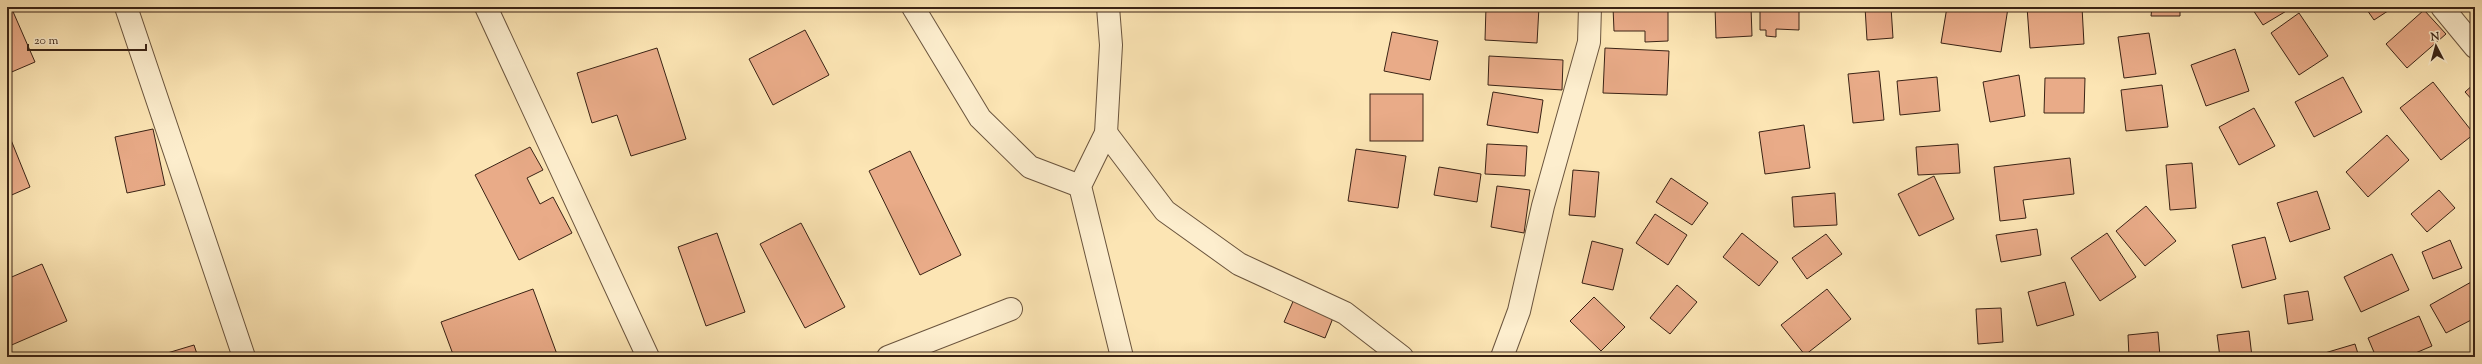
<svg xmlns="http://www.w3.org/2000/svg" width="2482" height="364" viewBox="0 0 2482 364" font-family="'Sorts Mill Goudy',serif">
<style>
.building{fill:#e9ab88;stroke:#3a2315}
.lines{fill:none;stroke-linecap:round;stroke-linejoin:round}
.minor-casing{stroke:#6a543d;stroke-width:24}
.minor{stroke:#fdeece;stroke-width:22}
</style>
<rect width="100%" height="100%" fill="#fce5b4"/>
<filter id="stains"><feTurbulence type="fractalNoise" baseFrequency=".005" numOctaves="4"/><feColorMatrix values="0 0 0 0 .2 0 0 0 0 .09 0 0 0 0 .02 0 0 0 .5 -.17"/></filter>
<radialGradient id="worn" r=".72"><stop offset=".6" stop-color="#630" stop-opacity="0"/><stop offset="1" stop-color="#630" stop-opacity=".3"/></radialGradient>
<g class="building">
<polygon points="7,7 11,7 35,62 7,74"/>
<polygon points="1486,7 1539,7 1537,43 1485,40"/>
<polygon points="1613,7 1668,7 1668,41 1645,42 1645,31 1614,31"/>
<polygon points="1715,7 1751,7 1752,36 1716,38"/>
<polygon points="1760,7 1799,7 1799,30 1776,29 1776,37 1766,36 1766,30 1760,30"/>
<polygon points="1865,7 1891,7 1893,38 1867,40"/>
<polygon points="1947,7 2008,8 2001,52 1941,43"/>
<polygon points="2027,7 2082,7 2084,44 2030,48"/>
<polygon points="2152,7 2180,7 2180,16 2151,16"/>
<polygon points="2251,7 2293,7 2263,25"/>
<polygon points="2365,7 2394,7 2374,20"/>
<polygon points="2424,10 2446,34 2407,68 2386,44"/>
<polygon points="2299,13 2328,56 2299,75 2271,33"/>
<polygon points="805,30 829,75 773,105 749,59"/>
<polygon points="1392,32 1438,41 1430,80 1384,71"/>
<polygon points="2149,33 2156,74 2124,78 2118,37"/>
<polygon points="657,48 686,139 631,156 617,115 592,123 577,73"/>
<polygon points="1605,48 1669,51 1667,95 1603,93"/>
<polygon points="2235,49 2249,91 2206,106 2191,65"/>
<polygon points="1489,56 1563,60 1562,90 1488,85"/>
<polygon points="1879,71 1884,120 1853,123 1848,74"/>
<polygon points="2019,75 2025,116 1990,122 1983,82"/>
<polygon points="1937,77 1940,111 1900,115 1897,81"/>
<polygon points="2343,77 2362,112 2314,137 2295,102"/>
<polygon points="2045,78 2085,78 2084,113 2044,113"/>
<polygon points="2433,82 2474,134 2441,160 2400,108"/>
<polygon points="2475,83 2475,103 2465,92"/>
<polygon points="2162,85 2168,127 2126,131 2121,90"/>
<polygon points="1493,92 1543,100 1538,133 1487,125"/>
<rect x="1370" y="94" width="53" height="47"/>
<polygon points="2254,108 2275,146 2239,165 2219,127"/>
<polygon points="1804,125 1810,168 1765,174 1759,132"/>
<polygon points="153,129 165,185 127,193 115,137"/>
<polygon points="9,135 30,187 7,197 7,136"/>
<polygon points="2387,135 2409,160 2368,197 2346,172"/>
<polygon points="1487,144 1527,146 1525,176 1485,174"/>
<polygon points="1958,144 1960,173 1918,175 1916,147"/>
<polygon points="530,147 543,170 527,178 540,204 553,197 572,233 519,260 475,175"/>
<polygon points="1356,149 1406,156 1398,208 1348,201"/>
<polygon points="910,151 961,255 920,275 869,171"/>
<polygon points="2070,158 2074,194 2023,200 2026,218 2000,221 1994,167"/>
<polygon points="2192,163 2196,208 2170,210 2166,165"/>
<polygon points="1439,167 1481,174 1477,202 1434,195"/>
<polygon points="1573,170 1599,172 1595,217 1569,215"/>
<polygon points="1934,176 1954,219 1919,236 1898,194"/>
<polygon points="1671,178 1708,203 1692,225 1656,202"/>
<polygon points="1497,186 1530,190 1524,233 1491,227"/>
<polygon points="2439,190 2455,208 2427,232 2411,214"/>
<polygon points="2317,191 2330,229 2290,242 2277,203"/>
<polygon points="1835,193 1837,225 1794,227 1792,197"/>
<polygon points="2146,206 2176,241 2145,266 2116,231"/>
<polygon points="1655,214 1687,235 1668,265 1636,243"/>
<polygon points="801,223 845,307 805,328 760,244"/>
<polygon points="2037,229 2041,255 2001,262 1996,235"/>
<polygon points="717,233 745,312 706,326 678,247"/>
<polygon points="1742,233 1778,262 1759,286 1723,257"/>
<polygon points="2107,233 2136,277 2100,301 2071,258"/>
<polygon points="1826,234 1842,254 1807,279 1792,258"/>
<polygon points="2265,237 2276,279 2242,288 2232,245"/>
<polygon points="2450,240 2462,268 2433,279 2422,252"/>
<polygon points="1592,241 1623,249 1613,290 1582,283"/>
<polygon points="2392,254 2409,290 2361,312 2344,277"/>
<polygon points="42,264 67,321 7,347 7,279"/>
<polygon points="2473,281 2475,284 2475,318 2446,333 2430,305"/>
<polygon points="2065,282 2074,315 2037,326 2028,292"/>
<polygon points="1677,285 1697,302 1670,334 1650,318"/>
<polygon points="533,289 558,357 454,357 441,322"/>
<polygon points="1827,289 1851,319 1805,355 1781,325"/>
<polygon points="2308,291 2313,320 2288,324 2284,295"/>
<polygon points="1295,297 1335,313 1325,338 1284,322"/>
<polygon points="1594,297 1625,327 1601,351 1570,321"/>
<polygon points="2001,308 2003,342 1978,344 1976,309"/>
<polygon points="2419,316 2432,346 2406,357 2376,357 2368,338"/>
<polygon points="2249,331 2252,357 2220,357 2217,335"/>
<polygon points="2158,332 2160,357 2129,357 2128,335"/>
<polygon points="2355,344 2359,357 2318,357 2318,355"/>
<polygon points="194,345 198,357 154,357"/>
<polygon points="1221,353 1222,357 1197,357 1197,354"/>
</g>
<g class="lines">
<g class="minor-casing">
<g id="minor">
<polyline points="126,7 244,357"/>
<polyline points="486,7 648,357"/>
<polyline points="913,7 980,118 1030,167 1080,186"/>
<polyline points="1108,7 1111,45 1106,133 1080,186 1122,357"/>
<polyline points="2442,7 2475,47"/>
<polyline points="1106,133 1165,211 1239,264 1345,313 1402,357"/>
<polyline points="888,357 1011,309"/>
<polyline points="1502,357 1519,311 1543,206 1589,42 1590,7"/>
</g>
</g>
<use href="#minor" class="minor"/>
</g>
<rect width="2482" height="364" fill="none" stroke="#fce5b4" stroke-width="24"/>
<rect x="8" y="8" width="2466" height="348" fill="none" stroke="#3a2315" stroke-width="2"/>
<rect x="12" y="12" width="2458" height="340" fill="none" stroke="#3a2315"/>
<g transform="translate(2436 46) rotate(354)" stroke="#fdeece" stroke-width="3" paint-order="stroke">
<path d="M0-3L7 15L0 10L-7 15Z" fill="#3a2315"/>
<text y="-6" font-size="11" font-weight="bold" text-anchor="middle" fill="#3a2315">N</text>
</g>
<path d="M28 44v6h118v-6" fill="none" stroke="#3a2315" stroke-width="2"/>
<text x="34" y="44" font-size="12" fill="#3a2315" stroke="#fdeece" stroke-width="3" paint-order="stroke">20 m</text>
<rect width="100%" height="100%" filter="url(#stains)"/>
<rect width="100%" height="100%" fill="url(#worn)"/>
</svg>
